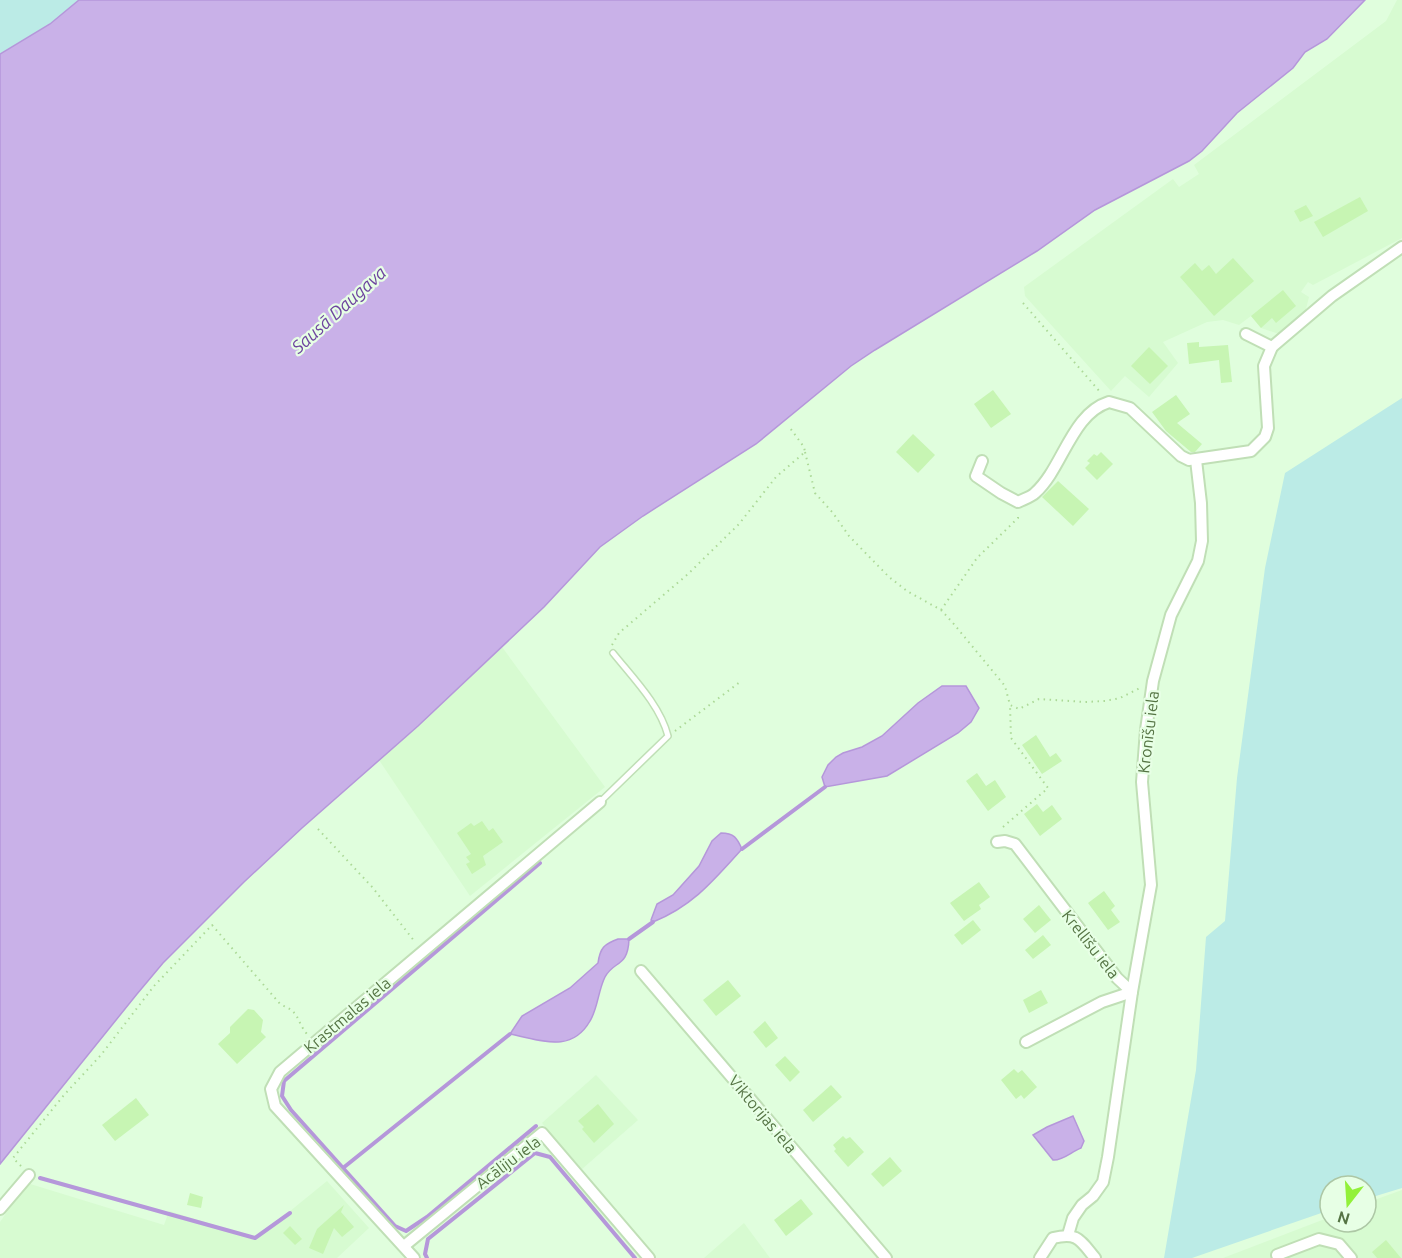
<svg xmlns="http://www.w3.org/2000/svg" width="1402" height="1258" viewBox="0 0 1402 1258" font-family="Ubuntu,sans-serif">
<style>
.residential{fill:#d7fbd1}
.green{fill:#bbebe6}
.water{fill:#c9b1e8;stroke:#b597da;stroke-width:1.5}
.lines{fill:none;stroke-linecap:round;stroke-linejoin:round}
.stream{stroke:#b597da;stroke-width:4}
.building{fill:#c7f5b3}
.lane-casing{stroke:#c0dfb6;stroke-width:8}
.street-casing{stroke:#c0dfb6;stroke-width:14}
.path{stroke:#acd997;stroke-width:2;stroke-dasharray:1.5 4.5;stroke-linecap:butt}
.lane{stroke:#fff;stroke-width:5}
.street{stroke:#fff;stroke-width:10}
.labels{text-anchor:middle;stroke-width:4.5;stroke-linejoin:round;paint-order:stroke}
.street-label{font-size:16px;fill:#557444;stroke:#e7ffe5}
.water-label{font-size:18px;font-style:italic;fill:#6e459f;stroke:#e7ffe5}
</style>
<rect width="100%" height="100%" fill="#e0fedd"/>
<g class="residential">
<polygon points="1397,0 1402,0 1402,238 1313,285 1308,282 1301,292 1309,297 1305,313 1279,334 1261,328 1251,316 1239,325 1223,320 1207,322 1163,342 1178,363 1149,397 1125,376 1111,391 1025,296 1024,287 1173,179 1179,187 1199,174 1194,165 1386,21"/>
<polygon points="502,647 605,787 470,896 379,760"/>
<polygon points="596,1075 638,1120 582,1169 542,1123"/>
<polygon points="327,1181 369,1228 337,1258 0,1258 0,1222 27,1183 164,1225 169,1211 257,1238"/>
<polygon points="1402,1190 1402,1258 1223,1258 1330,1217 1330,1222 1366,1222 1366,1203"/>
<polygon points="744,1223 770,1258 704,1258"/>
</g>
<g class="green">
<polygon points="0,0 79,0 50,24 0,54"/>
<polygon points="1402,398 1402,1188 1366,1199 1366,1186 1330,1186 1330,1210 1192,1258 1164,1258 1196,1070 1206,937 1225,921 1237,778 1265,568 1285,473"/>
</g>
<g class="water">
<polygon points="79,0 1365,0 1327,39 1305,52 1293,68 1237,113 1202,151 1189,161 1095,210 1037,251 875,350 851,366 756,444 643,516 600,547 544,607 418,726 302,828 244,882 163,963 137,994 0,1164 0,54 50,24"/>
<polygon points="942,686 966,686 979,708 971,722 958,733 887,776 825,787 822,777 828,765 836,757 843,753 862,747 882,736 918,703"/>
<path d="M721,833C734,833 737,838 742,849C714,880 693,906 653,922L651,920L657,904L673,895L699,866L712,841Z"/>
<path d="M618,939H629C628,968 614,960 605,977C598,991 598,1008 590,1021C571,1054 541,1040 510,1034L522,1016L570,988L598,963C600,948 604,944 618,939Z"/>
<path d="M1073,1116L1084,1141L1081,1148C1071,1152 1062,1161 1053,1160L1033,1135L1047,1127Z"/>
</g>
<g class="lines">
<g class="stream">
<polyline points="742,849 825,787"/>
<polyline points="629,939 653,922"/>
<polyline points="536,1126 427,1217 406,1231 395,1226 291,1110 282,1096 284,1081 540,863"/>
<polyline points="343,1168 510,1034"/>
<polyline points="40,1178 255,1238 290,1213"/>
<polyline points="427,1258 425,1254 428,1239 535,1153 550,1157 635,1258"/>
</g>
</g>
<g class="building">
<polygon points="1360,197 1368,211 1323,237 1314,222"/>
<polygon points="1306,205 1313,216 1300,222 1294,211"/>
<polygon points="1233,258 1254,281 1214,316 1180,277 1195,263 1202,271 1209,265 1216,274"/>
<polygon points="1283,290 1296,306 1276,323 1272,318 1261,328 1251,316"/>
<polygon points="1199,342 1199,347 1228,345 1232,382 1221,383 1219,360 1189,364 1187,343"/>
<polygon points="1149,347 1168,366 1150,384 1131,366"/>
<polygon points="993,390 1011,414 991,428 974,404"/>
<polygon points="1176,395 1190,414 1177,423 1202,444 1195,452 1191,452 1166,431 1152,412"/>
<polygon points="913,434 935,455 918,473 896,452"/>
<polygon points="1101,452 1113,464 1097,480 1085,468 1090,463 1087,461 1094,454 1097,456"/>
<polygon points="1058,481 1089,509 1073,526 1042,497"/>
<polygon points="1036,735 1050,757 1056,753 1062,761 1042,774 1022,745"/>
<polygon points="977,773 986,786 995,780 1006,797 988,811 966,781"/>
<polygon points="1037,804 1043,812 1052,805 1062,819 1040,836 1024,814"/>
<polygon points="482,821 489,831 493,828 503,842 483,856 486,865 472,874 466,864 470,862 466,857 471,854 457,833 471,823 474,826"/>
<polygon points="979,882 990,897 979,905 981,909 964,921 950,903"/>
<polygon points="1104,891 1115,906 1111,910 1120,922 1108,930 1088,903"/>
<polygon points="1039,905 1051,920 1035,933 1023,919"/>
<polygon points="973,920 981,930 962,945 954,935"/>
<polygon points="1043,935 1051,945 1033,959 1025,950"/>
<polygon points="728,980 741,996 716,1016 703,1000"/>
<polygon points="1041,990 1048,1003 1029,1013 1023,1000"/>
<polygon points="248,1009 254,1010 263,1020 261,1032 266,1037 237,1064 218,1044 230,1033 230,1027"/>
<polygon points="765,1021 778,1038 766,1048 753,1032"/>
<polygon points="785,1056 800,1072 790,1082 775,1065"/>
<polygon points="1014,1069 1018,1073 1022,1070 1037,1087 1024,1099 1021,1095 1016,1099 1001,1080"/>
<polygon points="831,1085 842,1097 813,1122 803,1110"/>
<polygon points="136,1098 149,1115 115,1141 102,1125"/>
<polygon points="598,1104 614,1124 594,1143 582,1129 584,1127 578,1121"/>
<polygon points="843,1136 846,1139 850,1137 864,1152 848,1167 834,1151 836,1149 833,1145"/>
<polygon points="890,1157 902,1171 883,1187 871,1174"/>
<polygon points="190,1193 203,1197 201,1208 187,1205"/>
<polygon points="801,1199 813,1214 786,1236 774,1220"/>
<polygon points="344,1205 341,1212 354,1227 342,1237 334,1228 323,1254 309,1248 317,1229"/>
<polygon points="290,1226 302,1239 295,1245 283,1233"/>
<polygon points="1386,1240 1401,1258 1377,1258 1372,1252"/>
</g>
<g class="lines">
<g class="lane-casing">
<path id="lane" d="M600,802L668,736C660,705 633,678 613,653"/>
</g>
<g class="street-casing">
<g id="street">
<polyline points="1246,334 1272,347"/>
<path d="M982,461L976,476L1001,493L1018,502C1024,499 1031,497 1035,493C1063,468 1071,414 1109,402L1130,408L1181,456L1189,460L1251,451L1265,437L1268,428L1264,366L1272,347L1332,296L1402,247"/>
<polyline points="997,842 1005,841 1015,844 1117,978 1132,992 1102,1002 1026,1042"/>
<polyline points="641,971 886,1258"/>
<polyline points="0,1209 29,1175"/>
<polyline points="1068,1235 1073,1218 1082,1205 1093,1196 1103,1182 1108,1157 1132,992 1151,885 1142,782 1146,730 1153,681 1171,615 1198,561 1202,541 1201,503 1196,460"/>
<polyline points="404,1246 542,1133 649,1258"/>
<polyline points="1277,1255 1319,1239 1339,1244 1351,1258"/>
<polyline points="414,1258 275,1106 271,1089 280,1072 600,802"/>
<path d="M1040,1258L1053,1238C1078,1232 1080,1240 1095,1258"/>
</g>
</g>
<g class="path">
<polyline points="1023,303 1101,393"/>
<polyline points="805,452 815,493 833,513 849,536 889,577 907,591 941,610 953,623 1005,686 1010,705 1019,709 1039,699 1085,702 1105,701 1120,698 1140,688"/>
<polyline points="941,610 977,558 1018,518 1018,514"/>
<polyline points="612,645 619,633 688,574 739,524 776,477 805,452 804,447 790,428"/>
<polyline points="675,731 740,682"/>
<polyline points="1003,827 1048,788 1011,738 1010,705"/>
<polyline points="318,829 373,888 415,942"/>
<path d="M21,1166L13,1158L64,1095L101,1055L154,986L212,925L281,1005C300,1011 296,1021 307,1034"/>
</g>
<use href="#lane" class="lane"/>
<use href="#street" class="street"/>
</g>
<g class="labels">
<g class="street-label">
<text transform="translate(1148 732) rotate(-83)" y="6">Kronīšu iela</text>
<text transform="translate(1091 944) rotate(52)" y="6">Krellīšu iela</text>
<text transform="translate(347 1015) rotate(-40)" y="6">Krastmalas iela</text>
<text transform="translate(763 1114) rotate(50)" y="6">Viktorijas iela</text>
<text transform="translate(508 1162) rotate(-37)" y="6">Acāliju iela</text>
</g>
<g class="water-label">
<text transform="translate(339 310) rotate(-42)" y="6">Sausā Daugava</text>
</g>
</g>
<g transform="translate(1348 1204) rotate(197)"><circle r="28" fill="#e7ffe5" stroke="#adc7a5" stroke-width="1.5"/>
<path d="M0-4.5L10 22L0 15L-10 22Z" fill="#92f139"/>
<text y="-9" font-size="16" font-weight="bold" text-anchor="middle" fill="#557444">N</text>
</g>
</svg>
